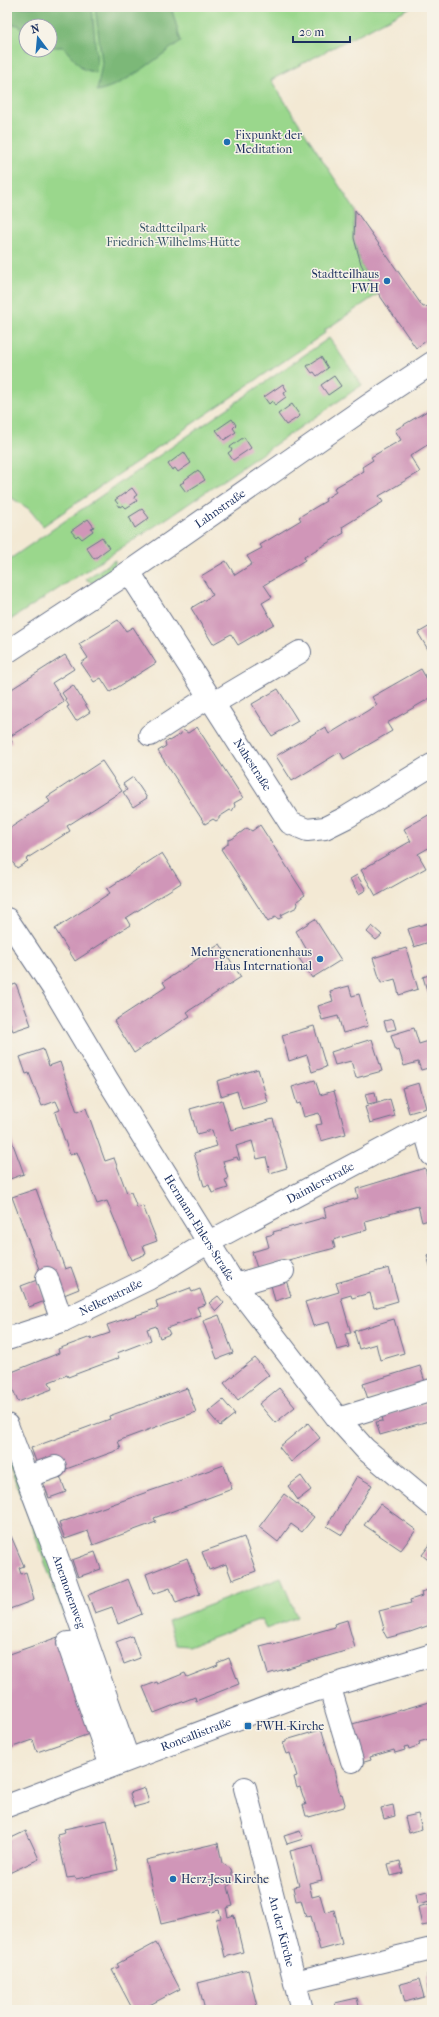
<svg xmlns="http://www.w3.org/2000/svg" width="439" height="2017" viewBox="0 0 439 2017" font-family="'IM FELL French Canon',serif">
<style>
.green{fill:#9ad78c;stroke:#5a8375;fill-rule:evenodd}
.forest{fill:#7bb878;stroke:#4b746b}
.building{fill:#d096b8}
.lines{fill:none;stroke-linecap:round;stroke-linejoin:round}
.minor-casing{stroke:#677087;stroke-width:24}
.minor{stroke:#fff;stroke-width:22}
.poi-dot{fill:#1f6fb2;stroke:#f7f3e8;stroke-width:1.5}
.labels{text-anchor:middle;stroke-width:3;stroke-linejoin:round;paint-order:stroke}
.poi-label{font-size:12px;fill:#1b2f5e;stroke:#f7f3e8;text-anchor:start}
.park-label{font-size:12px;fill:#3b596a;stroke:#f7f3e8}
.street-label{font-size:12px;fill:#1b2f5e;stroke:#f7f3e8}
</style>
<rect width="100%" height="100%" fill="#f7f3e8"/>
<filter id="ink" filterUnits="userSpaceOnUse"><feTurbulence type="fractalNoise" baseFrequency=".025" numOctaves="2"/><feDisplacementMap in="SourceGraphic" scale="8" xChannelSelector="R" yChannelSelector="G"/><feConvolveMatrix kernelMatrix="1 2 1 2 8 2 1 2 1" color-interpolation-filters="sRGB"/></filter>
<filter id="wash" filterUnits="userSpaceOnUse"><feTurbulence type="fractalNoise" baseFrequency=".012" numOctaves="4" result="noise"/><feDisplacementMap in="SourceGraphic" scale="16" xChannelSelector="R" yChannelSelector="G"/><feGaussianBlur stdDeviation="0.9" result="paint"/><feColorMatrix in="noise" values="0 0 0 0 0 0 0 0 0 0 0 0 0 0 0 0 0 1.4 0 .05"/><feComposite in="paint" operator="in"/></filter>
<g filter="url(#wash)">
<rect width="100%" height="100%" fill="#f3e9d4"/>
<g class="green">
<path d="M7,7H411L271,80L355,210C351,245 359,265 378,294L325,330V333L43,526L29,509L7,495ZM26,26H50V50H26Z"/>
<polygon points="329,338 362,385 175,513 7,622 7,561"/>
<polygon points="115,560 115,567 92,583 86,579"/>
<polygon points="7,1443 74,1616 65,1618 7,1458"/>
<polygon points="281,1578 297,1617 266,1629 261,1619 189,1646 177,1645 168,1621"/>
</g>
<g class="forest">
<polygon points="7,7 92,7 97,63 96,73 83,69 63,47 50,47 50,26 26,26 26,40 19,25 7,24"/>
<path d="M95,7H171L181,41C155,59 128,84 97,91L102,63Z"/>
</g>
<g id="blocks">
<g class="building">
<polygon points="355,210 423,307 432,306 432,337 416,348 371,283 361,264 354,238"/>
<polygon points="321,357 328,368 317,376 314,372 312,373 307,366"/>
<polygon points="334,376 341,386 328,395 321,385"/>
<polygon points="283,384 287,391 284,393 286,397 275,405 272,401 269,404 264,397"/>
<polygon points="292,404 300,416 286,425 278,414"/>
<polygon points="432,408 432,442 410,456 420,472 379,496 383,502 342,527 344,533 304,557 305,560 264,585 272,597 262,603 274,624 238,645 231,634 213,644 191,608 213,595 201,576 226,561 235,575 252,564 247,556 262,548 260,545 301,520 299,517 326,501 325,499 336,492 334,488 364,471 362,467 373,460 371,457 401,440 395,430"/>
<polygon points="232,419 236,425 233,428 236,432 224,440 216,430"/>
<polygon points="244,437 251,448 233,460 228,453 232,450 230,447"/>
<polygon points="184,452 191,463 178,472 175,468 172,470 168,464"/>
<polygon points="198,470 205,480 186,492 180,484 184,482 183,481"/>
<polygon points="132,488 137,495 134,497 137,501 126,508 123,505 120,507 115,500"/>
<polygon points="142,509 149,518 135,528 129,517"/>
<polygon points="88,519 94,527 91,528 93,531 82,539 78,535 76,537 71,531"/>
<polygon points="102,537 109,548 94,559 86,547"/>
<polygon points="118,620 126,631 133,627 156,663 110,692 101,678 94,682 81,663 88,658 79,644"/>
<polygon points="432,625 432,656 418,633"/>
<polygon points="65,655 74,669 52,683 64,702 9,737 12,742 7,745 7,692"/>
<polygon points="421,669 432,688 432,697 387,723 392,731 344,759 340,752 292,781 276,756 325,727 329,734 377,705 372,697"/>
<polygon points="73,685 90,712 76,721 67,707 69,706 65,699 66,699 62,693"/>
<polygon points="278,689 298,721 272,736 252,704"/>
<polygon points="197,727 243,798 234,803 235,806 232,811 230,810 219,817 219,819 216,821 213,819 205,824 158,751 166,746 165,742 168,740 169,741 181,734 181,732 183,730 188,733"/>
<polygon points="102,761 122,791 67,826 70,831 26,859 28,861 17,868 7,855 7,830 50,802 47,797"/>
<polygon points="133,777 147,798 133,807 123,792 127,790 123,784"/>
<polygon points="432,813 432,846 418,854 426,868 376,896 361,870 411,841 404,829"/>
<polygon points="260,825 305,895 297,901 298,904 297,907 281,915 282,917 279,919 275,917 268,922 221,849 228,844 228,840 232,839 247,828 252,831"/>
<polygon points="162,853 181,883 126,918 130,925 75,961 55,929 110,893 107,889"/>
<polygon points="357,875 366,890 359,894 350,879"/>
<polygon points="315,919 341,960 312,978 299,958 308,952 296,931"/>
<polygon points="432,922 432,941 414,947 408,929"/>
<polygon points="372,926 382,935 376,940 367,932"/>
<polygon points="220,944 241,977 187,1012 190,1016 134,1053 114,1021 166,987 163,982"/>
<polygon points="406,948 418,989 399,995 395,979 381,983 373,958"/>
<polygon points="432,974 432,993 428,994 423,977"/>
<polygon points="16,984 31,1025 13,1031 7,1016 7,987"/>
<polygon points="349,986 352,996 359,994 368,1026 343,1033 338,1016 322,1020 318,1006 333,1001 330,991"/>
<polygon points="393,1019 396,1029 387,1031 384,1021"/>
<polygon points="314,1026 326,1067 312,1072 307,1055 289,1061 282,1035"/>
<polygon points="414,1028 419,1044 432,1040 432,1067 421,1070 418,1062 404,1066 399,1050 396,1051 391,1035"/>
<polygon points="372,1039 382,1071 356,1078 351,1061 335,1065 331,1052"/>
<polygon points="43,1049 49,1066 60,1062 77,1112 86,1108 105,1161 114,1158 127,1193 131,1192 137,1208 143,1206 157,1241 143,1246 146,1254 131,1260 107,1201 97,1204 77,1152 70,1155 57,1119 55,1112 60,1110 56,1101 42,1106 29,1073 26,1074 20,1057"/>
<polygon points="258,1069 268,1102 242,1109 237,1091 221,1096 217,1081"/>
<polygon points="315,1080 320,1095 334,1091 346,1134 321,1141 316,1125 322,1124 319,1113 304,1117 300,1103 297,1104 292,1087"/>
<polygon points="419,1083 426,1108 409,1113 402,1088"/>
<polygon points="375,1092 377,1102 368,1104 365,1094"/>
<polygon points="390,1099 395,1116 370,1123 365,1107"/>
<polygon points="222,1100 231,1130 273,1119 287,1168 270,1173 266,1157 257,1159 252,1141 236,1146 240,1160 238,1160 237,1157 223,1161 228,1179 225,1180 228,1188 212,1193 209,1185 204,1186 194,1153 217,1146 212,1130 197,1134 190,1109"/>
<polygon points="7,1128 24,1174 7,1180"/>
<polygon points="425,1168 432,1194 432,1219 422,1222 418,1206 400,1211 365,1221 367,1230 333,1240 335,1248 257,1268 252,1252 269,1247 266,1236 274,1234 273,1232 326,1217 324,1208 358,1198 356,1189"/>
<polygon points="36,1189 65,1269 71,1267 79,1289 64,1295 42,1277 12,1197"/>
<polygon points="432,1255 432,1272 427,1256"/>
<polygon points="389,1268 398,1301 374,1308 370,1293 352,1298 351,1295 341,1298 351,1333 345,1334 349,1347 337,1350 329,1322 313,1326 305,1302 339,1292 336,1283"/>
<polygon points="37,1280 45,1301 29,1307 21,1286"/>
<polygon points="286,1280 291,1296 275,1301 271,1285"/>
<polygon points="190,1288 192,1292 200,1289 206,1304 197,1307 201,1316 167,1328 170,1334 160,1338 156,1326 147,1329 151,1340 117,1353 119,1358 68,1377 67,1375 49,1382 52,1389 18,1402 12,1387 7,1389 7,1374 59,1353 58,1349 91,1337 92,1339 110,1333 107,1325 158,1308 156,1301"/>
<polygon points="218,1296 224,1303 216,1311 209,1303"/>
<polygon points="219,1315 233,1353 217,1359 203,1321"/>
<polygon points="394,1319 404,1353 380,1360 376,1344 359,1349 354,1331"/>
<polygon points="255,1358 269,1375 238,1400 224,1383"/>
<polygon points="420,1366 425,1382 368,1399 363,1384"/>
<polygon points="187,1388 196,1412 118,1441 121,1449 58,1472 37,1464 31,1448 110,1419 109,1416"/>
<polygon points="279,1388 295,1407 275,1423 259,1404"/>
<polygon points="223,1400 235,1414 220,1426 208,1412"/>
<polygon points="431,1402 432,1420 380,1435 376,1422 383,1421 382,1416"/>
<polygon points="308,1423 320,1438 291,1462 279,1447"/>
<polygon points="224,1465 232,1489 154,1518 156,1522 93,1545 88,1531 65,1539 59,1523"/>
<polygon points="60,1476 66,1492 49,1498 43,1482"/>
<polygon points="301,1476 311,1490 298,1500 288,1486"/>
<polygon points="357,1476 372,1485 342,1535 327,1526"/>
<polygon points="284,1494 314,1517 302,1532 291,1524 278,1542 259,1527"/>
<polygon points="380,1504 416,1530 401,1550 364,1525"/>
<polygon points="11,1536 24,1566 19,1568 21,1574 26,1572 34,1600 7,1610 7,1538"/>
<polygon points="244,1537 256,1571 232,1580 226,1564 209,1570 202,1552"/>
<polygon points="432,1542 432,1563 422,1555"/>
<polygon points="95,1552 101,1569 78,1577 72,1560"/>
<polygon points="187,1558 200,1594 176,1603 170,1588 153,1594 146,1574"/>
<polygon points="128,1579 142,1614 118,1624 112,1607 95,1613 88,1595"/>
<polygon points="432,1589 432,1619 429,1620 430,1625 410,1632 387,1638 382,1629 384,1628 379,1611 411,1603 410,1600 422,1596 421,1592"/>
<polygon points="347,1620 355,1648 268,1674 260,1646 272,1643 273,1645 335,1627 334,1624"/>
<polygon points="132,1636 140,1658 124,1664 116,1642"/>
<polygon points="58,1637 92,1733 37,1752 33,1740 7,1749 7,1655"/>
<polygon points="229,1658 239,1684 196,1701 195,1697 154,1713 143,1687 157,1682 158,1684 185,1673 187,1677 218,1665 217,1663"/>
<polygon points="432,1701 432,1738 419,1742 420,1745 409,1749 408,1746 404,1747 405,1750 395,1753 394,1750 370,1757 371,1760 361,1763 349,1725"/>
<polygon points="320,1730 322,1731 332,1766 333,1766 340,1795 342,1794 345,1804 344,1807 309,1817 309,1816 306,1816 303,1805 306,1805 300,1787 297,1788 294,1777 297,1776 290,1753 287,1754 283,1743 286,1742 286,1740"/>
<polygon points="145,1788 149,1803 134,1807 130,1793"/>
<polygon points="393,1805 395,1816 384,1819 381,1808"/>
<polygon points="418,1814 422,1829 409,1833 405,1817"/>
<polygon points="107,1820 118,1870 76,1879 75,1877 67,1878 57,1834 65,1832 64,1829"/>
<polygon points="26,1831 39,1859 7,1874 7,1840"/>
<polygon points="300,1831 303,1839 287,1844 284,1836"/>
<polygon points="218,1843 222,1863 231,1869 232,1873 232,1881 228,1887 233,1906 226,1908 228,1917 234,1915 243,1952 225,1957 216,1919 221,1918 219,1910 161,1924 146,1860"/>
<polygon points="313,1845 322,1880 309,1883 312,1897 320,1895 325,1912 334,1910 342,1944 320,1950 311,1916 306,1917 301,1900 296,1901 293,1887 299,1886 290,1851"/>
<polygon points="400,1861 403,1873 391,1876 388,1864"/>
<polygon points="427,1891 430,1901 418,1904 416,1894"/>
<polygon points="429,1904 432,1924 422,1926 418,1907"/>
<polygon points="156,1943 180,1989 142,2009 141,2007 133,2010 112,1970 119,1967 117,1964"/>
<polygon points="248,1970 258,2010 205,2010 198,1983"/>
<polygon points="427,1974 432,1974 432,2006 429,2006"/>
<polygon points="419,1979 424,1997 405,2002 400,1984"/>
<polygon points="357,1998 360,2010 337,2010 335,2003"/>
</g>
</g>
</g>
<g filter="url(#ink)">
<use href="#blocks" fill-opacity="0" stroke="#677087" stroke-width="1"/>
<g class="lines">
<g class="minor-casing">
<g id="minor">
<path id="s1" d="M129,572L290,823L307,830L325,828L347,817L432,765"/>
<path id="s2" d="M7,652L129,572L369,405L432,363"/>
<polyline points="214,703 300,652"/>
<polyline points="150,735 209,697"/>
<path id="s3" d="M7,919L53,988L107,1079L235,1285L338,1419L365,1449L432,1505"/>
<polyline points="424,1127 432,1155"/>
<polyline points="47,1278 62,1321"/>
<polyline points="235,1285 283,1271"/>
<path id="s4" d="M7,1339L62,1321L148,1279L209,1242L432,1123"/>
<polyline points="338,1419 432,1390"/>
<path id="s5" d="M7,1425L56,1554L128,1759"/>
<polyline points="27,1477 55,1467"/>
<polyline points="68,1643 111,1766"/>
<polyline points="329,1685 352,1761"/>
<path id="s6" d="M245,1788L302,2010"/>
<path id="s7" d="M7,1806L297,1696L432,1655"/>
<polyline points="295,1982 432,1949"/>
</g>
</g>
<use href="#minor" class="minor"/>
</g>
</g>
<g class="poi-dot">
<circle cx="227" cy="142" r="4"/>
<circle cx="387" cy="281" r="4"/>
<circle cx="320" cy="959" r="4"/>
<rect x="244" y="1722" width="8" height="8" rx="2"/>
<circle cx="173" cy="1879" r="4"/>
</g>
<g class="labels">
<g class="poi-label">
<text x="235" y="139">Fixpunkt der<tspan x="235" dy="14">Meditation</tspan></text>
<text x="379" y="278" text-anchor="end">Stadtteilhaus<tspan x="379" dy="14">FWH</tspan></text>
<text x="312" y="956" text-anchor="end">Mehrgenerationenhaus<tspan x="312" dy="14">Haus International</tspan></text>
<text x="256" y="1730">FWH.-Kirche</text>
<text x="181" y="1883">Herz-Jesu Kirche</text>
</g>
<g class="park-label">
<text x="173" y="232">Stadtteilpark<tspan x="173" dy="14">Friedrich-Wilhelms-Hütte</tspan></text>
</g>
<g class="street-label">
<text dy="4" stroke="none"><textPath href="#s2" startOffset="257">Lahnstraße</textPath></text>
<text dy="4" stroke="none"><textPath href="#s1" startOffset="229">Nahestraße</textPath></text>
<text dy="4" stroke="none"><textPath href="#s4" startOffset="351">Daimlerstraße</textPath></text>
<text dy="4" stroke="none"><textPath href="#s3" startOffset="364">Hermann-Ehlers-Straße</textPath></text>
<text dy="4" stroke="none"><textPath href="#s4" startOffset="112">Nelkenstraße</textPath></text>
<text dy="4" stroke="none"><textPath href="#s5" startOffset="178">Anemonenweg</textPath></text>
<text dy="4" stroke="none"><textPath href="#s7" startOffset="202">Roncallistraße</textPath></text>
<text dy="4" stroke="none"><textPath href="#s6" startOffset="148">An der Kirche</textPath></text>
</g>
</g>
<rect width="439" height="2017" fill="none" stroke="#f7f3e8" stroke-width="24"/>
<g transform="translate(38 38) rotate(344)"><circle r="19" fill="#f7f3e8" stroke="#9fa5b1"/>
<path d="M0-3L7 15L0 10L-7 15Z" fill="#1f6fb2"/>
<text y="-6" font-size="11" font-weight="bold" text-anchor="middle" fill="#1b2f5e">N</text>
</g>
<path d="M293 36v6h57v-6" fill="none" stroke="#1b2f5e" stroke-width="2"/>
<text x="299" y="36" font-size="12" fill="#1b2f5e" stroke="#f7f3e8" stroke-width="3" paint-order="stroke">20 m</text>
</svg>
